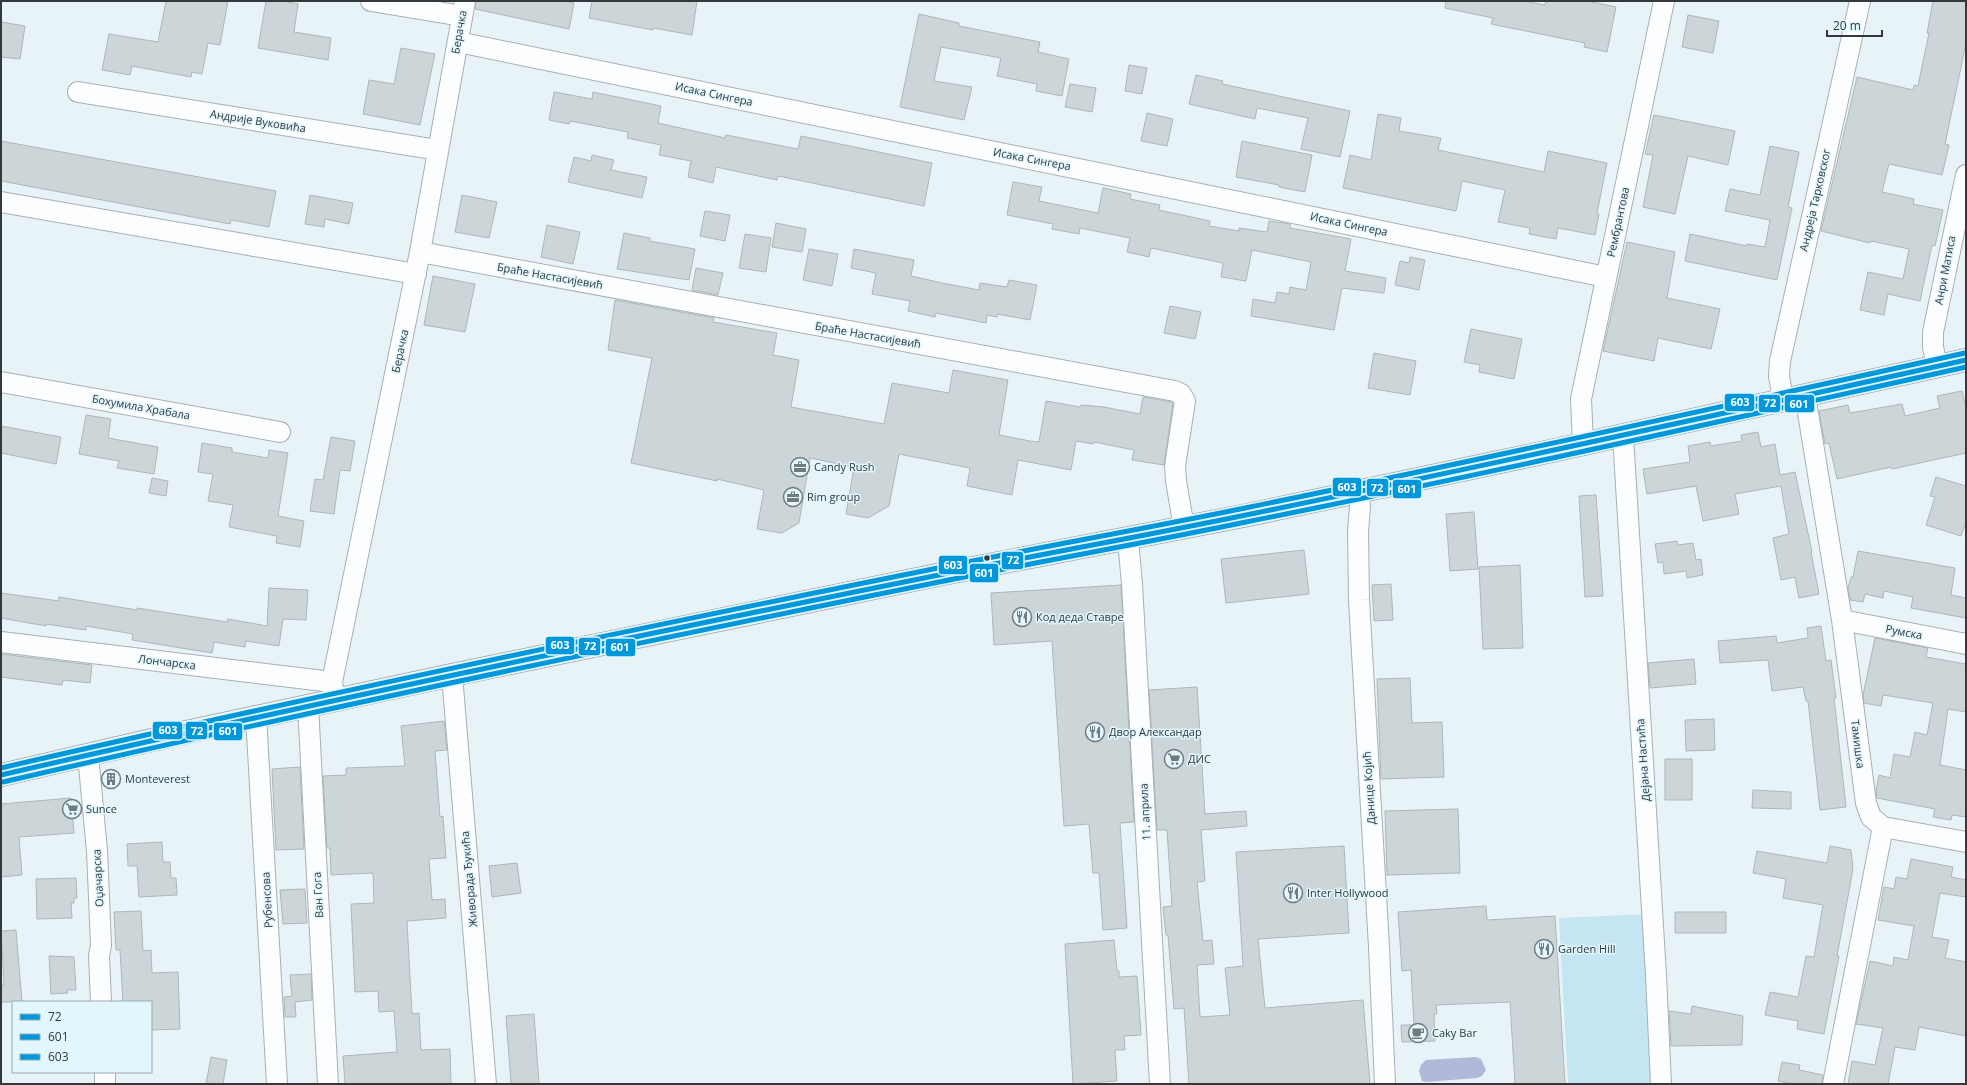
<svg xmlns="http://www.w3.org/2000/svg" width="1967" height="1085" font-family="'Open Sans',sans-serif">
  <rect width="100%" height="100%" fill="#e8f3f8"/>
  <path fill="#c5e5f3" d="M1647 914 1656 1084H1568L1559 918Z"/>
  <path fill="#b1b9d8" d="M1476 1057 1481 1059 1486 1070 1482 1076 1477 1078 1426 1082 1422 1081 1419 1071 1421 1065 1426 1060Z"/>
  <path fill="#ccd6d8" stroke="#aeb6b9" d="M166 1H228L220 45 208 43 202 74 192 72 191 77 132 66 130 75 102 70 109 34 158 42Z
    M266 1H283L298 4 294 32 331 38 328 60 258 48Z
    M476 1H564L574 3 569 29 475 9Z
    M592 1H697L692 35 653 28V30L589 18Z
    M1446 1H1524L1545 5 1546 1H1587L1616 7 1607 52 1584 47 1585 43 1491 24 1493 18 1445 8Z
    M1933 1H1966V43L1945 144 1949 145 1942 175 1889 164 1882 192 1914 199 1913 204 1943 210 1935 246 1932 245 1920 301 1888 294 1884 315 1860 310 1868 272 1903 279 1909 249 1871 241 1870 243 1821 231 1857 77 1913 90 1914 85 1918 86 1929 33H1927Z
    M919 14 959 23V26L1040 42 1038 52 1069 59 1062 96 1036 91 1037 84 997 76 1001 58 941 47 934 81 972 87 964 120 900 107Z
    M1688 15 1719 21 1713 53 1682 47Z
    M1 22 25 26 20 59 1 57Z
    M401 48 435 54 420 125 363 114 369 80 394 84Z
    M1129 65 1147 68 1142 94 1125 91Z
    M1196 75 1223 81 1222 84 1350 111 1340 157 1301 149 1308 118 1257 108 1255 119 1189 104Z
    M1070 84 1096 88 1092 112 1065 107Z
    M554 92 592 99 593 92 661 106 658 123 725 138 726 135 798 149 801 136 932 163 924 206 778 176 777 180 716 167 713 183 688 177 691 161 659 155 661 145 627 138 628 132 570 121 569 124 549 120Z
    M1147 113 1173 119 1167 146 1141 141Z
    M1378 114 1401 118 1399 131 1441 138 1438 150 1544 172 1548 151 1607 163 1597 213 1599 214 1595 235 1558 228 1556 239 1529 234 1530 228 1498 222 1505 190 1462 181 1456 211 1343 188 1350 155 1371 160Z
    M1654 115 1735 131 1728 165 1688 156 1675 214 1643 207 1653 155 1645 154Z
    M1 141 276 191 269 227 231 220 230 224 1 181Z
    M1242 141 1312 155 1305 192 1279 187V185L1236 177Z
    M1770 146 1799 152 1788 207 1792 208 1777 280 1685 261 1690 234 1747 246V244L1765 247 1770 220 1725 211 1730 189 1760 195Z
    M592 155 614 160 611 170 647 177 642 198 568 182 574 157 591 161Z
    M1013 182 1042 187 1039 201 1098 213 1103 188 1131 194 1130 199 1160 205 1159 210 1210 221 1209 226 1239 231V228L1267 232 1269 221 1290 224V228L1351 239 1345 271 1386 278 1384 293 1342 288 1334 330 1251 316 1253 299 1275 303 1277 292 1289 294 1290 287 1306 290 1311 262 1252 250 1246 281 1221 277 1223 263 1151 248 1149 257 1127 252 1130 238 1080 228 1079 234 1052 229 1053 224 1007 215Z
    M310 195 353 203 349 224 325 219 324 227 305 224Z
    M462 195 497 202 489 238 455 232Z
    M705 211 730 215 725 241 700 236Z
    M776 223 806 229 802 252 772 247Z
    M547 225 580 232 573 264 541 257Z
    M624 233 650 238V241L695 249 689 280 617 269Z
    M745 234 771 238 766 272 739 268Z
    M1627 242 1675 252 1667 298 1720 309 1711 349 1658 338 1654 361 1603 351Z
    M809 249 838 254 832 286 803 280Z
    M854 249 914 260 911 276 942 283 979 290 980 283 1007 287 1009 280 1037 285 1030 320 997 314V317L987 315 986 323 936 313 935 317 908 311 910 301 872 294 876 273 851 268Z
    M1410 257 1425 260 1419 290 1395 285 1400 261 1409 263Z
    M696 268 723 273 718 295 692 290Z
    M433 276 475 284 465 332 424 325Z
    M615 300 714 318 713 322 777 333 773 355 799 360 791 407 884 424 892 383 949 393 953 370 1008 380 999 435 1030 441 1039 442 1046 401 1080 407 1081 405 1104 407 1140 414 1143 397 1171 402 1173 403 1164 465 1132 460 1134 450 1094 442 1093 444 1076 441 1071 470 1018 460 1012 495 967 486 970 468 899 454 889 506 868 518 846 514 854 467 810 458 799 523 782 533 757 529 764 490 717 479V481L631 463 652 358 608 350Z
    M1170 306 1201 312 1195 339 1164 333Z
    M1471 329 1522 339 1514 379 1479 372 1480 365 1464 362Z
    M1374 353 1416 361 1410 395 1368 388Z
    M1962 391 1966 408V453L1892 469 1891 467 1837 479 1829 443 1825 444 1819 411 1848 405 1850 413 1902 404 1905 416 1940 408 1937 396Z
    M86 415 111 419 108 438 158 447 154 474 117 468 119 461 79 454Z
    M1 426 61 437 56 464 1 453Z
    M1758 432 1761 447 1775 444 1780 475 1795 472 1812 552H1811L1819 594 1799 598 1795 577 1781 580 1773 538 1789 534 1781 486 1735 494 1739 514 1703 521 1696 486 1647 494 1643 469 1690 462 1688 446 1710 442 1711 446 1742 441 1741 435Z
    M331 437 355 441 350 471 340 470 334 514 310 511 315 479 323 480Z
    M202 443 232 448V452L268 458 269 450 288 453 278 516 304 521 300 547 276 543 277 536 229 527 233 505 208 501 213 474 198 472Z
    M1936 477 1966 486V522L1961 536 1926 525 1935 497 1930 496Z
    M152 478 168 481 166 496 149 493Z
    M1596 495 1603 596 1585 597 1579 496Z
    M1474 512 1478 569 1450 571 1446 514Z
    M1677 541 1678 545 1693 543 1696 560 1701 559 1703 575 1687 578 1686 571 1664 574 1663 562 1658 563 1655 544Z
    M1304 550 1309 594 1226 603 1221 559Z
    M1858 551 1955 568 1951 595 1966 598V618L1911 608 1913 597 1884 591 1883 598 1865 594 1863 602 1850 600 1848 588 1851 577H1853Z
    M1520 565 1523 648 1483 649 1479 567Z
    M1391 584 1393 620 1374 621 1372 585Z
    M1121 585 1134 822 1120 823 1127 928 1103 930 1099 873H1093L1089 824 1064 826 1052 641 994 645 991 593Z
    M269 588 308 590 306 620 283 619 279 646 246 641 245 647 214 642 212 653 132 640 133 634 86 626V630L46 624V626L1 618V593L59 601V597L137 610V608L227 622 228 619 267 626Z
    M1821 626 1826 661 1831 660 1836 698 1834 697 1846 807 1820 810 1808 701H1806L1803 687 1772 691 1768 660 1720 663 1718 641 1776 636 1777 643 1808 638 1807 628Z
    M1875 638 1928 648 1926 657 1966 664V712L1948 709 1940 765 1966 770V817L1952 815 1951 820 1933 817 1935 809 1877 798 1876 790 1879 775 1890 778 1894 754 1910 757 1915 732 1927 735 1933 703 1883 695 1881 706 1864 703 1863 695Z
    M1 654 92 665 90 683 63 680 62 685 1 677Z
    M1694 659 1696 684 1650 688 1648 663Z
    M1410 678 1412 723 1442 722 1444 777 1381 779 1377 679Z
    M1197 687 1205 814 1246 811 1247 826 1201 830 1205 881 1197 882 1203 941 1212 940 1214 964 1197 965 1200 1017 1230 1015 1225 968 1243 966 1236 852 1344 846 1349 933 1258 939 1265 1008 1363 1000 1370 1084H1189L1184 1008 1174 1009 1168 935H1166L1163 907 1172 906 1167 830H1157L1149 690Z
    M1714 719 1715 750 1686 751 1685 720Z
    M444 721 447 750 435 751 440 817 443 816 446 858 429 859 432 900 445 899 446 918 407 921 412 1014 419 1013 421 1050 450 1049 451 1084H345L343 1056 397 1052 394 1011 379 1012 378 991 355 992 351 904 374 903 373 873 331 875 330 848H327L323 776 346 775V768L405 766 401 726Z
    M1665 759H1692V800H1665Z
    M300 767 304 849 276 850 272 769Z
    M1753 790 1791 792V809L1752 808Z
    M71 798 74 833 19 837 22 875 1 877V804Z
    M1458 809 1460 873 1387 875 1385 811Z
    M162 842 163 862H170L171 878H176L177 895 139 897 137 866H128L127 844Z
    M1830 846 1851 850 1853 869 1837 956H1839L1824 1034 1797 1029 1798 1021 1765 1015 1770 992 1798 997 1806 956 1814 957 1823 905 1783 898 1786 879 1753 873 1757 851 1827 863Z
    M1911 859 1953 867 1951 877 1966 880V897L1940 893 1932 937 1949 940 1945 958 1966 962V1036L1919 1027 1915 1050 1895 1047 1888 1084H1848L1852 1061 1875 1065 1883 1028 1856 1024 1870 961 1893 966 1894 957 1908 960 1914 926 1878 920 1884 887 1894 889 1896 877 1907 879Z
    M517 863 521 893 492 897 489 866Z
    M76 878 77 898H74V903H71L72 918 37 919 36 879Z
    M305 889 307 923 283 924 280 890Z
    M1486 906 1487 920 1555 916 1565 1084H1515L1510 1002 1436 1005 1437 1014H1434L1435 1041 1402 1042 1401 1025H1414L1411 970 1402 971 1398 912Z
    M141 911 143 951 151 950 152 973 178 972 180 1029 151 1030V1002H123L120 950H116L114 912Z
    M1675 912H1726V933H1675Z
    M16 930 22 1002H1V985H4L1 931Z
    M1114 940 1117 971H1119V977L1137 976 1141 1035 1124 1036 1125 1050H1115L1117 1081 1073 1084 1065 944Z
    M49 956 74 957 76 990H67L68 993 51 994Z
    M311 974 312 1000 295 1002 296 1017H285L284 997 292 996 290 975Z
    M1692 1006 1743 1016 1742 1045 1671 1046 1669 1011 1691 1014Z
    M534 1014 539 1084H511L506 1016Z
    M211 1057 227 1060 223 1084H206Z
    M1782 1062 1800 1065 1799 1070 1823 1075 1822 1084H1795L1778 1081Z"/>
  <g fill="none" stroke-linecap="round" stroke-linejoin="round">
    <g stroke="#a8b0b4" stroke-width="22">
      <path id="minor" d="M371 1 462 16
        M458 42 1606 277
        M78 92 438 150
        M1 202 416 274
        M420 252 1175 391 1181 394 1185 401 1175 466 1176 481 1184 528
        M1937 366 1933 347V332L1966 175
        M1 382 280 432
        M1805 395 1842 620 1866 803 1871 817 1883 827 1833 1084
        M1783 400 1779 376 1780 361 1860 1
        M1623 436 1656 975 1661 1084
        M1583 445 1581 399 1664 1
        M1359 491 1360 506 1358 532 1359 600 1379 947 1385 1084
        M1128 540 1132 584 1160 1084
        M1842 620 1966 644
        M1 642 332 682
        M452 675 486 1084
        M335 700 332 682 420 252 465 1
        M308 705 328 1084
        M256 716 277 1084
        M88 755 97 851 101 945 99 956 101 1002
        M1883 827 1966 842
        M105 1072V1084"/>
    </g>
    <g stroke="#a8b0b4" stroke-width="24">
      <path id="secondary" d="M1 775 182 733 452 675 942 574 1243 516 1542 453 1966 360"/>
    </g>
    <use href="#minor" stroke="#fcfdfe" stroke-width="20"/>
    <use href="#secondary" stroke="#fcfdfe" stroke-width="22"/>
    <g stroke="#e2f6fe" stroke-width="8">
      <path id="bus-1" d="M1 775C312 703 625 638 939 575 1041 554 1144 536 1246 515 1486 466 1726 413 1966 360"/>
    </g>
    <g stroke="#e2f6fe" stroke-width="8">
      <path id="bus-2" d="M3 782C314 710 626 645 939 582 1042 561 1144 543 1246 522 1487 474 1726 420 1966 367"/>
    </g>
    <g stroke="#e2f6fe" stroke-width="8">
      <path id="bus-3" d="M1 768C312 696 625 631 938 568 1040 547 1143 529 1245 508 1485 459 1725 406 1965 353"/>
    </g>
    <use href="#bus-1" stroke="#0098da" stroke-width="5"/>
    <use href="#bus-2" stroke="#0098da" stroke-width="5"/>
    <use href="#bus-3" stroke="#0098da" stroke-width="5"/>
  </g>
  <defs>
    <g id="office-ring" transform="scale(1)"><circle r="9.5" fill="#e2f6fe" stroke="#717a7e" stroke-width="1.5"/><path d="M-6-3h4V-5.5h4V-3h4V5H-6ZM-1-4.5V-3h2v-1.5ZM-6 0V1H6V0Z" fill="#717a7e"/></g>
    <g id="restaurant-ring" transform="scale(1)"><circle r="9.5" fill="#e2f6fe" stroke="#717a7e" stroke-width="1.5"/><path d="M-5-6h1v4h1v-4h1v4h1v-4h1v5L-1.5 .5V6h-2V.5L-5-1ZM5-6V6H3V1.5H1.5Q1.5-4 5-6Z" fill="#717a7e"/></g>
    <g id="supermarket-ring" transform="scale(1)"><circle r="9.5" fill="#e2f6fe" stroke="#717a7e" stroke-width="1.5"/><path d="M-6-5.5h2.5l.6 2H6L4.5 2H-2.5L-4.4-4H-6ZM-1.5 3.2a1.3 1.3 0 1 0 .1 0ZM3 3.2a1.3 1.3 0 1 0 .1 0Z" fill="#717a7e"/></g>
    <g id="building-ring" transform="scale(1)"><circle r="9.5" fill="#e2f6fe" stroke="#717a7e" stroke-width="1.5"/><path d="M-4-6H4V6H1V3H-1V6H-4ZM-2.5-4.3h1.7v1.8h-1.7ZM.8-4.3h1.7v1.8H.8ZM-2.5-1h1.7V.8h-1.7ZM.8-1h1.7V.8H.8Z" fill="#717a7e"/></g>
    <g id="cafe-ring" transform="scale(1)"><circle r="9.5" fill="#e2f6fe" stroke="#717a7e" stroke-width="1.5"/><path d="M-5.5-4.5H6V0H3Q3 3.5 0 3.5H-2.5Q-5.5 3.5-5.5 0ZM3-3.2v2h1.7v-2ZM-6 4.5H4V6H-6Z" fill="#717a7e"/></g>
  </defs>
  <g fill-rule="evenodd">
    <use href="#office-ring" x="800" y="467"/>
    <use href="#office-ring" x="793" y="497"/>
    <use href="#restaurant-ring" x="1022" y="617"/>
    <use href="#restaurant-ring" x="1095" y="732"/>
    <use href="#supermarket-ring" x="1174" y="759"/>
    <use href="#building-ring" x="111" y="779"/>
    <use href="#supermarket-ring" x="72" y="809"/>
    <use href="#restaurant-ring" x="1293" y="893"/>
    <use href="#restaurant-ring" x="1544" y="949"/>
    <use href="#cafe-ring" x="1418" y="1033"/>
  </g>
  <circle fill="#31393c" stroke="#e2f6fe" stroke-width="1.5" cx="987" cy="558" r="3.5"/>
  <g text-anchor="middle" stroke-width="3" stroke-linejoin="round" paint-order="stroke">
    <g font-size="11" fill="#31393c" stroke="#e2f6fe">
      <text transform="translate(459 32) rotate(-80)" y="4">Берачка</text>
      <text transform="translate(714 94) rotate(12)" y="4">Исака Сингера</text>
      <text transform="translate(258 121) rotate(9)" y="4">Андрије Вуковића</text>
      <text transform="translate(1032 159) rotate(11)" y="4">Исака Сингера</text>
      <text transform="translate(1815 200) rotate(-77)" y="4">Андреја Тарковског</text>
      <text transform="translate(1618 222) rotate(-78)" y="4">Рембрантова</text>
      <text transform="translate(1349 224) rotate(12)" y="4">Исака Сингера</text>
      <text transform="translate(1945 270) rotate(-79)" y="4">Анри Матиса</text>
      <text transform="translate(550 276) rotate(10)" y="4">Браће Настасијевић</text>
      <text transform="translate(868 335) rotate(10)" y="4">Браће Настасијевић</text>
      <text transform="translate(400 351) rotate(-78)" y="4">Берачка</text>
      <text transform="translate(141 407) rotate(10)" y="4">Бохумила Храбала</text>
      <text transform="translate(1904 632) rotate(11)" y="4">Румска</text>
      <text transform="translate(167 662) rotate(7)" y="4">Лончарска</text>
      <text transform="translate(1858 744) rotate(83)" y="4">Тамишка</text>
      <text transform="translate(1643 760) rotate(-94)" y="4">Дејана Настића</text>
      <text transform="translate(1369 788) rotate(-94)" y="4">Данице Којић</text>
      <text transform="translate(1145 812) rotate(-93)" y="4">11. априла</text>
      <text transform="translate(98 878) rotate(-93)" y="4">Оџачарска</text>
      <text transform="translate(469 879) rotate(-95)" y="4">Живорада Ђукића</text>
      <text transform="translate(318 895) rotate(-93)" y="4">Ван Гога</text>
      <text transform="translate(267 900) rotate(-93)" y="4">Рубенсова</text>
    </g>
    <g font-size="11" fill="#31393c" stroke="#e2f6fe" text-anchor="start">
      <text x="814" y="471">Candy Rush</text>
      <text x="807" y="501">Rim group</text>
      <text x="1036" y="621">Код деда Ставре</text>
      <text x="1109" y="736">Двор Александар</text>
      <text x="1188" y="763">ДИС</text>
      <text x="125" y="783">Monteverest</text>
      <text x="86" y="813">Sunce</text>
      <text x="1307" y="897">Inter Hollywood</text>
      <text x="1558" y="953">Garden Hill</text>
      <text x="1432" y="1037">Caky Bar</text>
    </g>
  </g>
  <g stroke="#e2f6fe" stroke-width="1.5">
    <rect x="1724" y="393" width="31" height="19" rx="4" fill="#0098da"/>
    <rect x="1758" y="394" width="23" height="19" rx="4" fill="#0098da"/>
    <rect x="1784" y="394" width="31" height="19" rx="4" fill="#0098da"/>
    <rect x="1332" y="477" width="30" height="20" rx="4" fill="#0098da"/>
    <rect x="1366" y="478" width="23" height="19" rx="4" fill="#0098da"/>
    <rect x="1392" y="479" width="30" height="20" rx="4" fill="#0098da"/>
    <rect x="1001" y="551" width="23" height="19" rx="4" fill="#0098da"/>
    <rect x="938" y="555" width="30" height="20" rx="4" fill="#0098da"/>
    <rect x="969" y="563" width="30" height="20" rx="4" fill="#0098da"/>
    <rect x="545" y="636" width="30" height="19" rx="4" fill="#0098da"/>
    <rect x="578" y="637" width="23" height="19" rx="4" fill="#0098da"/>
    <rect x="605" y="638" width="31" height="19" rx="4" fill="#0098da"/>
    <rect x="152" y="721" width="31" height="19" rx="4" fill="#0098da"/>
    <rect x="185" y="721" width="23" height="19" rx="4" fill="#0098da"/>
    <rect x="213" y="722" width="30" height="19" rx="4" fill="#0098da"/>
  </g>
  <g font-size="11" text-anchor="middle" font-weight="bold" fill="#fff">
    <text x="1740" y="406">603</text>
    <text x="1770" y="407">72</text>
    <text x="1799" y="408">601</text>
    <text x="1347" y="491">603</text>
    <text x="1377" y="492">72</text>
    <text x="1407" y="493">601</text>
    <text x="1013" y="564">72</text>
    <text x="953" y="569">603</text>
    <text x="984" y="577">601</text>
    <text x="560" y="649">603</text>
    <text x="590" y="650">72</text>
    <text x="620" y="651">601</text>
    <text x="168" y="734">603</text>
    <text x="197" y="735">72</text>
    <text x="228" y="735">601</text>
  </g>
  <rect width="1967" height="1085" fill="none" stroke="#31393c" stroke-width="4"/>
  <rect x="12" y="1001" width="140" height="72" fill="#e2f6fe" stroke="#9baab0"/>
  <rect x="20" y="1014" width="20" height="6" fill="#0098da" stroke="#9baab0"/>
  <text x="48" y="1021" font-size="12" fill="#31393c">72</text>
  <rect x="20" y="1034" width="20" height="6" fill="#0098da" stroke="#9baab0"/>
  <text x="48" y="1041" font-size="12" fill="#31393c">601</text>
  <rect x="20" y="1054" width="20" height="6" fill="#0098da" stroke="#9baab0"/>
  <text x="48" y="1061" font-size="12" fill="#31393c">603</text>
  <path d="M1827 30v6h55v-6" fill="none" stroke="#31393c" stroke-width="2"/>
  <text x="1833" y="30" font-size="12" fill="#31393c" stroke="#e2f6fe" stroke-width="3" paint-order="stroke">20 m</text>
</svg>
